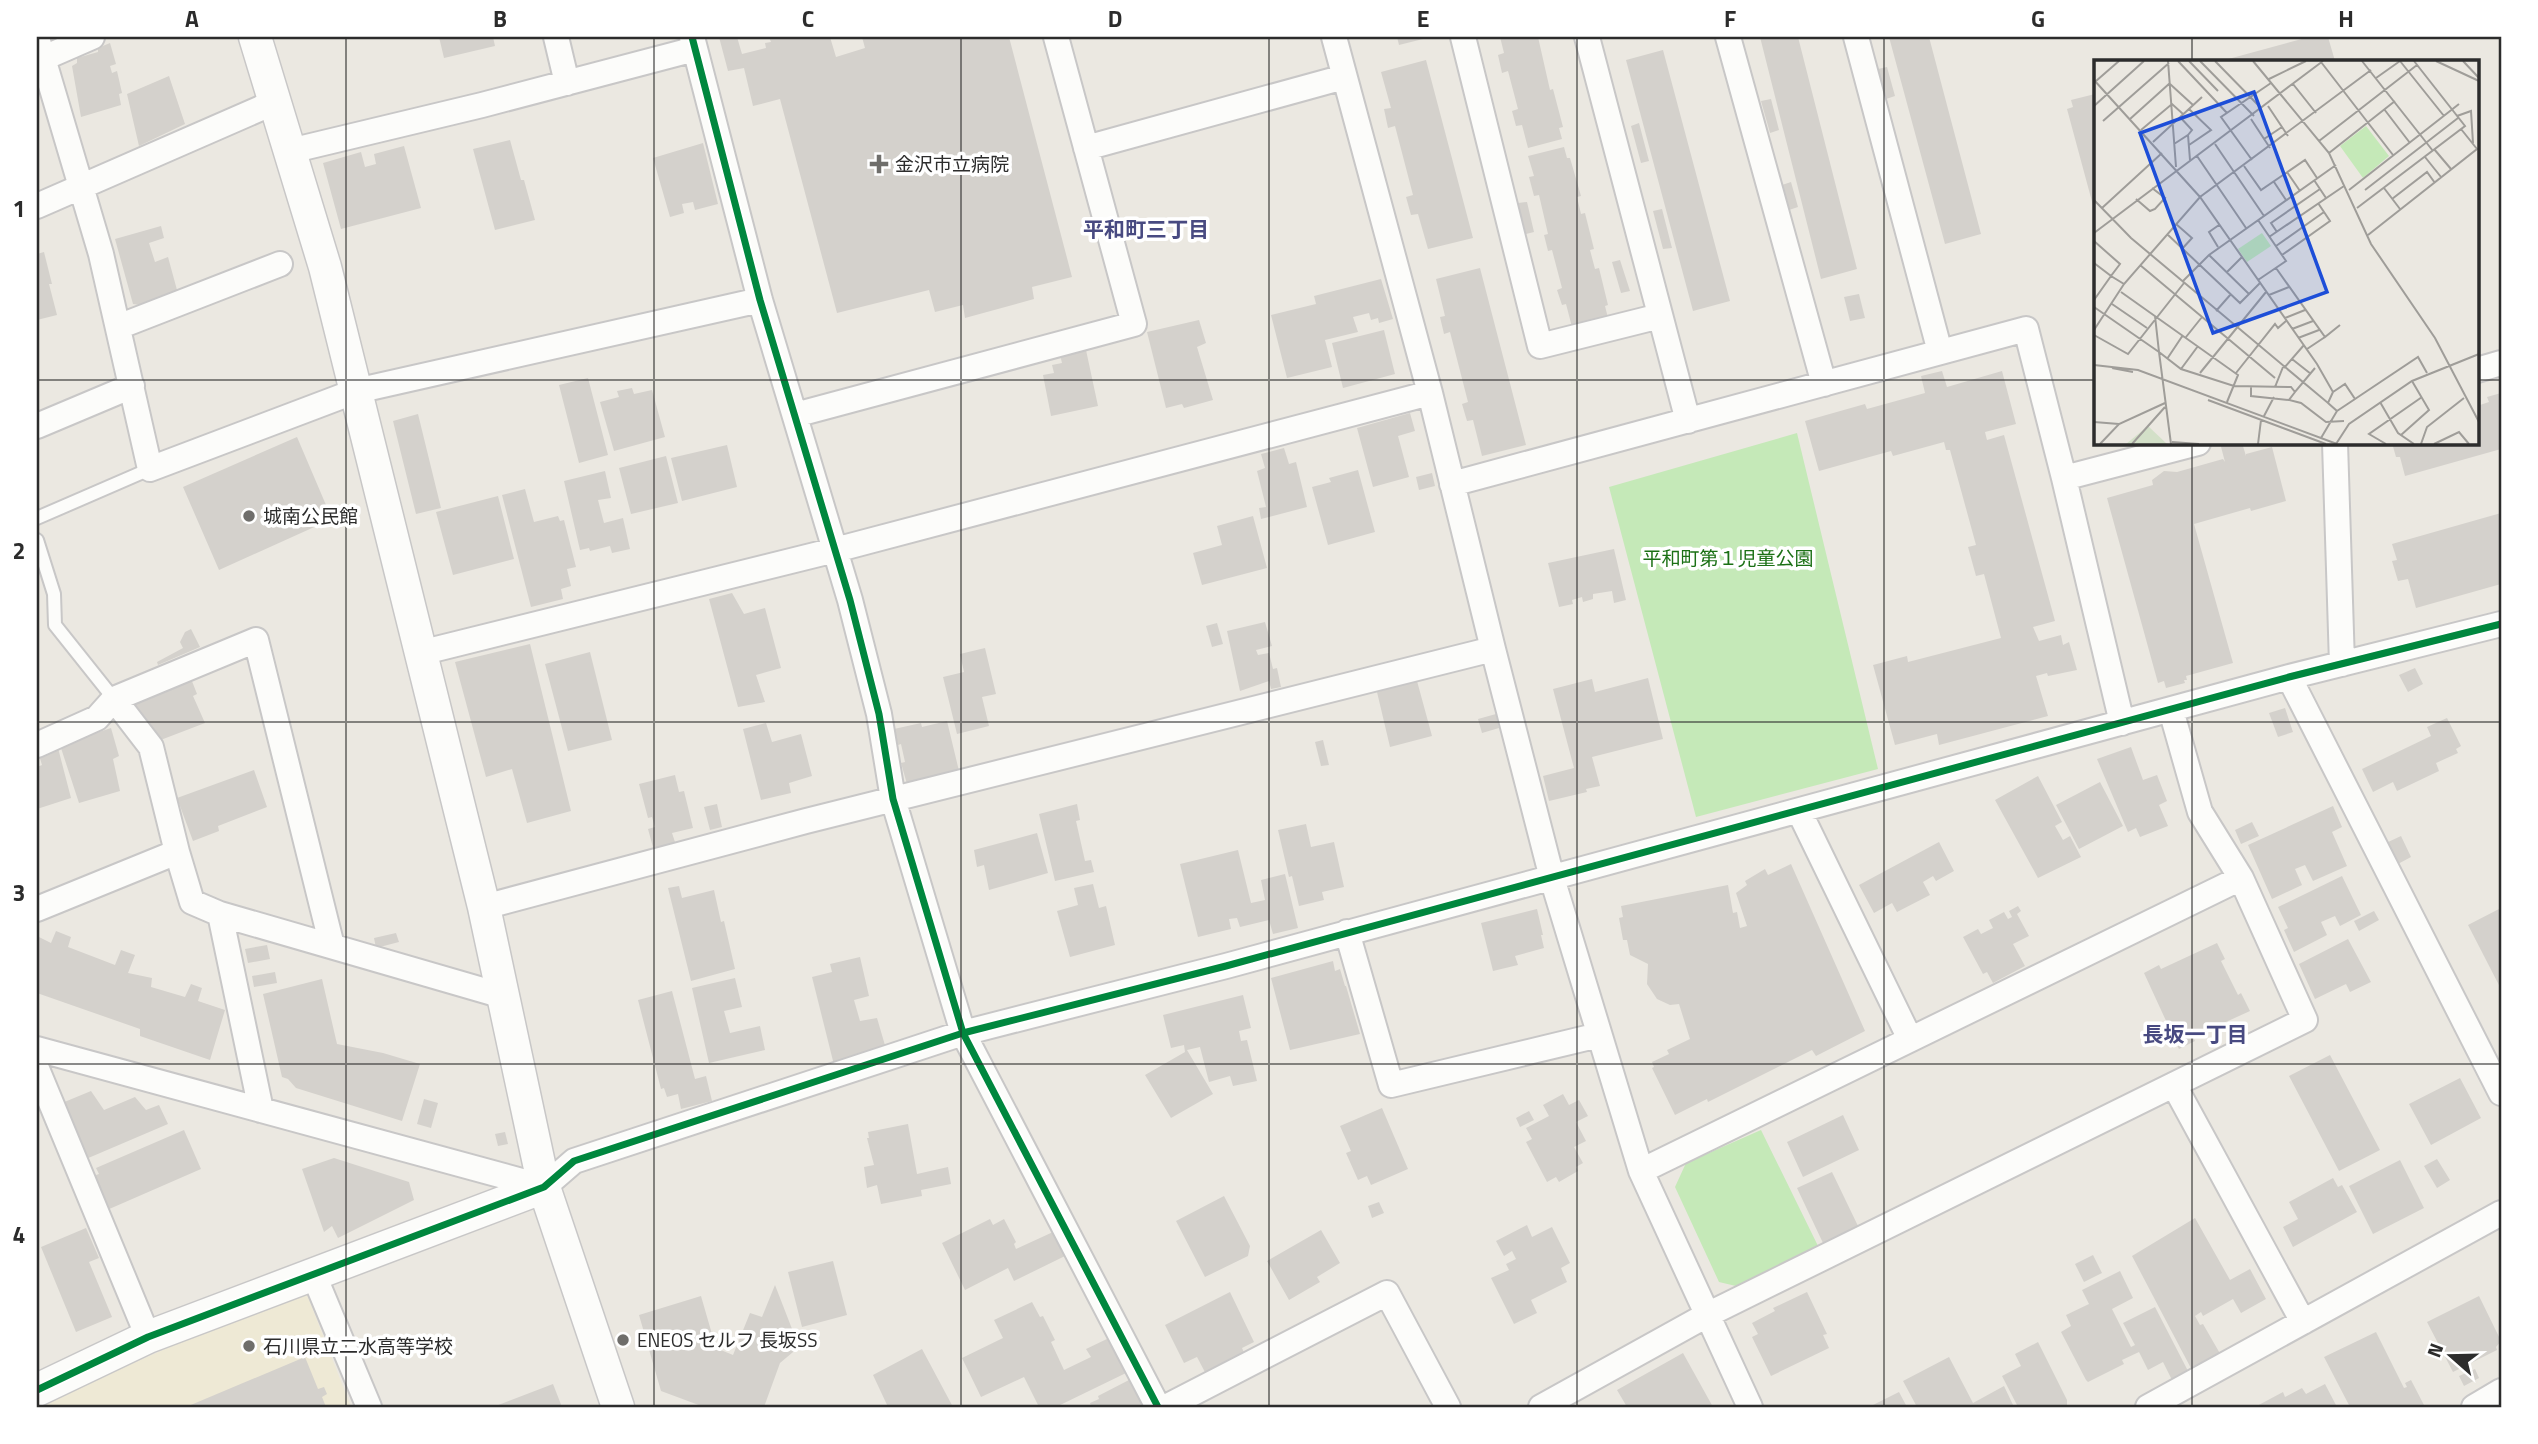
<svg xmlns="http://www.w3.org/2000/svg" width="2538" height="1444" font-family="'Titillium Web','Noto Sans JP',sans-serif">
  <rect width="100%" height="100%" fill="#ebe8e1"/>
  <path fill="#eee9d5" d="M304 1287 351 1407H37V1406Z"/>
  <path fill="#c5e9b8" d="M1797 433 1878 769 1696 817 1609 487Z
    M1761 1130 1819 1248 1740 1287 1719 1282 1675 1187 1686 1163Z"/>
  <path fill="#d4d1cc" d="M439 37H493L495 46 444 58Z
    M719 37H737L742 54 766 48 765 43 771 42 769 37H830L836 57 865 48 862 37H1009L1072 277 1032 287 1034 299 965 318 963 305 935 312 929 290 837 313 780 99 753 106 744 68 728 71Z
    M1397 37H1427V38L1399 45Z
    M1500 37H1538L1550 90 1553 89 1563 127 1559 128 1562 139 1528 148 1522 125 1516 126 1512 111 1518 109 1508 71 1502 73 1498 55 1504 53Z
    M1760 37H1798L1857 269 1821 279Z
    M1889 37H1929L1981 234 1945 244Z
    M2309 37H2328L2335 61H2221Z
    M110 43 116 64 110 66 112 73 117 71 122 93 119 94 121 105 81 117 72 66 77 63V58L98 52V48Z
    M1663 50 1730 301 1693 311 1626 60Z
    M1426 60 1473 238 1428 249 1418 214 1411 215 1406 197 1413 195 1395 126 1388 128 1384 109 1391 108 1381 72Z
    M1887 67 1895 96 1886 99 1878 69Z
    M169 76 185 124 139 146 127 94Z
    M2095 94V209H2094L2067 109 2073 107 2071 100Z
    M1771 99 1779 130 1770 133 1761 101Z
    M1639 123 1649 161 1641 163 1631 126Z
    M510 140 521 180H524L535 220 495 230 473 149Z
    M703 143 718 204 695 210 693 202 682 204 684 213 670 217 653 158Z
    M404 146 421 208 341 229 323 163 361 152 365 167 376 164 374 154Z
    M1564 147 1567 158H1570L1581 196 1577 197 1581 214 1585 213 1594 249 1590 250 1595 269 1599 268 1608 305 1605 306 1608 318 1572 327 1566 304 1562 305 1557 290 1562 288 1552 250 1548 251 1544 235 1548 234 1539 195 1534 196 1529 177 1534 176 1528 156Z
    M1791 182 1798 207 1789 210 1782 185Z
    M1527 202 1534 232 1526 234 1518 203Z
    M1662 209 1672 248 1663 249 1653 211Z
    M161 226 164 238 149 243 155 262 168 257 177 290 140 305 133 304 115 239Z
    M44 252 52 284H49L57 315 37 320V254Z
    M1620 260 1630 291 1621 293 1612 262Z
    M1480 268 1526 445 1482 456 1473 420 1467 421 1462 404 1468 402 1450 332 1444 334 1440 317 1445 316 1436 279Z
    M1381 279 1393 319 1379 323 1378 318 1371 320 1369 313 1353 317 1358 332 1325 340 1332 367 1287 378 1271 315 1316 304 1314 296Z
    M1859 294 1865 318 1850 321 1844 297Z
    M1199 320 1206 343 1197 347 1213 400 1184 408 1182 404 1166 408 1147 332Z
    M1384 330 1395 374 1343 388 1332 343Z
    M1086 350 1098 406 1051 416 1043 375 1054 373 1052 365 1062 363 1060 355Z
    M1942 371 1947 387 2002 371 2016 424 1985 432 1987 440 2004 435 2055 621 2033 627 2039 641 2061 635 2063 645 2069 642 2077 670 2048 676 2047 673 2036 676 2048 716 1939 745 1937 734 1895 745 1873 665 1907 656 1908 662 2001 638 1984 574 1976 576 1968 547 1976 545 1950 450H1946L1944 442 1893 456 1891 451 1819 471 1805 421 1865 404 1867 409 1925 393 1921 376Z
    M588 378 608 455 579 463 559 385Z
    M632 388 634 394 652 390 665 437 614 451 600 402 619 397 617 391Z
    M2501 393V449L2405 476 2400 457H2396L2392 443H2477V406L2489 402 2487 397Z
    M1410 413 1415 431 1398 436 1409 477 1373 487 1357 428Z
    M418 414 441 508 416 514 393 421Z
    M297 437 332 519 219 570 183 487Z
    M2220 443H2242L2246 456V454L2272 447 2286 501 2251 511 2250 508 2194 524 2233 663 2186 676 2187 680H2184L2185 683 2166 688 2164 681 2158 683 2107 498 2153 485 2152 480 2164 471 2177 472 2223 459 2225 462Z
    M727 445 737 487 682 501 671 458Z
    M1284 448 1289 464 1296 462 1307 507 1261 519 1259 508 1266 507 1257 471 1265 468 1261 454Z
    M666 456 678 503 631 514 619 468Z
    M1358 470 1375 532 1328 545 1312 487 1331 482 1329 478Z
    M605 471 611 498 598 500 604 523 623 518 630 549 612 553 610 546 590 551 589 548 580 550 564 481Z
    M1432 473 1435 486 1419 490 1416 477Z
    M525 489 534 522 558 516 560 521 564 520 576 567 567 569 571 586 561 589 563 599 531 607 502 495Z
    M498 496 514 559 453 575 436 512Z
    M2501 513V584L2416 608 2408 579 2398 581 2392 561 2397 560 2392 544Z
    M1253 516 1267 568 1202 585 1193 553 1222 545 1217 526Z
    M1614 549 1626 600 1614 603 1612 591 1593 594V599L1583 602 1582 597 1572 600 1573 604 1559 607 1548 563Z
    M732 593 744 614 765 608 781 668 756 675 765 702 738 707 709 599Z
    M1265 622 1272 646 1256 650 1258 655 1269 653 1273 669 1277 668 1281 687 1271 689 1269 681 1240 691 1227 631Z
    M1217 623 1223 644 1212 647 1206 626Z
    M191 629 200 647 158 665 157 662 183 648 180 642 185 632Z
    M530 644 571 811 527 823 512 769 486 777 455 662Z
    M985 648 996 694 982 697 989 726 957 734 943 677 964 672 960 654Z
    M590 652 612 740 568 751 545 664Z
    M2415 668 2423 684 2408 692 2399 675Z
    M190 676 197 694 193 696 205 723 158 741 149 722 145 725 131 700Z
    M1648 678 1663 739 1592 757 1600 786 1586 789 1587 792 1549 801 1543 776 1574 768 1553 689 1592 679 1595 692Z
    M1417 681 1432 736 1390 747 1377 692Z
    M2285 708 2293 732 2278 737 2269 713Z
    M1496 714 1499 728 1482 733 1478 719Z
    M2447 718 2461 746 2456 749 2458 753 2436 763 2439 771 2397 791 2393 782 2373 792 2362 769 2431 736 2427 727Z
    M947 721 959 771 907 784 901 763 905 762 901 744 898 745 894 729 921 723 922 727Z
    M766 723 772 742 801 734 812 776 789 783 791 793 761 800 743 729Z
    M111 728 119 756 113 759 120 791 79 803 60 745Z
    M1323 740 1329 765 1321 766 1315 742Z
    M2131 747 2143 780 2157 775 2167 801 2159 805 2168 826 2140 837 2136 828 2128 832 2097 759Z
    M58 748 71 798 37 809V767L42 765 39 755Z
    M254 770 267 807 218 826 219 831 193 841 177 798Z
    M675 775 679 792 684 791 693 828 672 833 676 845 654 851 648 829 655 827 652 817 648 818 639 784Z
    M2038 776 2062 822 2055 826 2063 840 2070 836 2081 857 2038 878 1995 800Z
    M2100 782 2123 826 2079 849 2056 805Z
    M717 804 722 827 710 830 704 807Z
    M1077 804 1080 820 1076 821 1085 861 1091 860 1094 872 1055 881 1039 814Z
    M2333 806 2342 827 2332 832 2347 866 2313 881 2305 865 2295 869 2302 885 2272 899 2248 845Z
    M2252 822 2259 836 2241 844 2235 830Z
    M1306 824 1311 847 1334 842 1344 887 1322 892 1324 900 1299 906 1292 876 1289 877 1278 830Z
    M1037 833 1048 873 989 890 984 865 977 867 974 850Z
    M2401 836 2411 857 2396 865 2386 843Z
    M1939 842 1954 871 1936 881 1933 876 1923 882 1930 895 1897 912 1892 903 1874 913 1859 885Z
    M1238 850 1251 903 1265 900 1261 880 1285 874 1298 928 1273 934 1269 920 1240 927 1237 918 1229 919 1231 929 1198 937 1180 864Z
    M1791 864 1865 1031 1816 1056 1812 1050 1708 1102 1707 1099 1675 1115 1652 1068 1654 1067 1652 1062 1669 1054 1667 1050 1690 1039 1679 1004 1670 1005 1657 999 1647 984 1648 964 1630 955 1627 940H1623L1619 918 1623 917 1621 906 1728 885 1733 913 1737 912 1740 928 1747 926 1736 893 1747 885 1745 881 1765 869 1768 875Z
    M2342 876 2361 915 2340 926 2335 916 2321 922 2327 935 2294 952 2284 930 2288 928 2278 907Z
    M1093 884 1099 908 1106 906 1115 945 1070 957 1057 911 1078 905 1074 888Z
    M679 886 682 898 714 890 721 922 724 921 735 969 691 981 668 888Z
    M2018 906 2021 911 2017 914 2029 936 2013 944 2025 966 1993 983 1987 972 1983 974 1963 937 1978 929 1981 934 1993 928 1989 920 2004 912 2008 919 2012 917 2009 911Z
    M1537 909 1543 935H1541L1544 948 1515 956 1518 965 1493 971 1481 923Z
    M2499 909 2501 914V989L2468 925Z
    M2374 911 2379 920 2359 931 2354 921Z
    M56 931 71 937 68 947 115 965 121 950 135 955 128 973 152 978 151 987 185 997 191 984 202 988 198 1001 225 1010 210 1060 140 1036V1029L37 993V936L51 943Z
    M396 933 399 942 376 948 374 938Z
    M2348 939 2371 982 2350 992 2346 984 2315 999 2299 964Z
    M2217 943 2225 959 2221 961 2238 995 2241 993 2250 1011 2193 1037 2195 1041 2179 1049 2144 973 2159 965 2161 969Z
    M267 945 270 959 248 963 245 949Z
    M860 957 869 996 854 1000 860 1021 877 1018 889 1059 834 1065 812 977 832 972 830 964Z
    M1333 961 1335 971 1340 969 1345 986H1346L1360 1034 1290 1050 1271 978Z
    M275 972 277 983 254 987 252 976Z
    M735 978 742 1007 724 1011 730 1033 760 1026 765 1050 709 1063 692 988Z
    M322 979 337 1044 383 1053 420 1064 402 1121 296 1088 288 1079 282 1077 263 994Z
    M672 991 695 1079 706 1076 712 1101 681 1109 678 1094 667 1097 664 1088 661 1089 638 1000Z
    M1243 995 1251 1028 1239 1031 1241 1041 1247 1040 1257 1081 1233 1086 1230 1076 1209 1082 1200 1047 1187 1050 1213 1094 1171 1118 1145 1075 1185 1052 1184 1045 1171 1048 1163 1015Z
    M2330 1055 2380 1150 2339 1171 2289 1076Z
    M2460 1078 2481 1118 2431 1145 2409 1104Z
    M91 1091 104 1110 135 1097 146 1110 159 1105 168 1124 86 1159 62 1103Z
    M1563 1094 1569 1105 1579 1100 1588 1116 1576 1122 1586 1141 1574 1147 1583 1163 1576 1167 1578 1171 1559 1182 1556 1177 1547 1182 1526 1142 1532 1139 1526 1128 1549 1116 1543 1105Z
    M424 1099 438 1103 431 1128 417 1124Z
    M1382 1108 1408 1169 1371 1185 1367 1176 1358 1180 1346 1153 1351 1151 1340 1126Z
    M1529 1111 1534 1120 1520 1127 1516 1118Z
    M1843 1115 1859 1150 1803 1177 1787 1142Z
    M908 1124 917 1174 948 1167 951 1184 921 1190 922 1196 881 1204 877 1185 867 1188 864 1167 874 1165 867 1138H869L868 1132Z
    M184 1130 201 1169 107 1210 93 1176 99 1174 96 1168Z
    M505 1132 508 1144 498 1146 495 1134Z
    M334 1158 409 1182 414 1200 338 1238 332 1226 324 1232 302 1169Z
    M2437 1159 2450 1180 2437 1188 2424 1166Z
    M2400 1160 2424 1208 2373 1234 2349 1186Z
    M1832 1172 1858 1226 1823 1243 1797 1188Z
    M2333 1178 2338 1187 2342 1185 2357 1212 2293 1247 2283 1227 2298 1219 2289 1202Z
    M1224 1196 1250 1246 1248 1256 1205 1277 1176 1221Z
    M1379 1202 1384 1213 1372 1218 1368 1206Z
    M2195 1218 2230 1280 2250 1269 2266 1299 2241 1313 2233 1299 2203 1316 2201 1312 2195 1316 2200 1325 2203 1324 2222 1357 2194 1374 2132 1256Z
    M990 1219 993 1225 1004 1219 1016 1242 1014 1244 1016 1249 1053 1232 1065 1256 1014 1281 1008 1268 965 1290 942 1243Z
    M1527 1225 1532 1237 1552 1227 1570 1263 1561 1268 1567 1282 1531 1300 1537 1313 1514 1324 1491 1278 1509 1270 1506 1264 1516 1259 1512 1251 1504 1256 1496 1241Z
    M86 1228 99 1258 89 1262 112 1317 76 1332 41 1247Z
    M1321 1230 1340 1263 1317 1277 1320 1282 1289 1300 1267 1261Z
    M2093 1255 2102 1273 2084 1282 2075 1264Z
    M833 1261 847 1315 802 1327 788 1272Z
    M2120 1271 2133 1298 2112 1309 2131 1347 2135 1345 2123 1323 2155 1307 2188 1371 2172 1380 2163 1362 2148 1370 2139 1352 2122 1360 2124 1364 2088 1382 2086 1380 2061 1332 2071 1326 2066 1315 2089 1304 2082 1290Z
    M775 1285 799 1347 780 1363 764 1407H704L661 1391 639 1315 701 1296 716 1348 733 1355 750 1313 762 1317Z
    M1230 1292 1254 1342 1242 1348 1246 1357 1207 1376 1197 1357 1184 1363 1165 1325Z
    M1807 1292 1827 1334 1823 1335 1829 1348 1771 1376 1752 1337 1758 1334 1752 1323 1775 1311 1773 1308Z
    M2479 1296 2501 1341 2496 1347 2497 1350 2453 1372 2427 1322Z
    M1032 1302 1040 1317 1043 1316 1055 1340 1051 1342 1064 1370 1091 1357 1086 1349 1109 1338 1126 1373 1056 1407H1039L1024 1377 981 1397 962 1358 1003 1338 994 1320Z
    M2376 1332 2404 1388 2407 1387 2405 1383 2411 1380 2425 1407H2350L2324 1357Z
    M2038 1342 2067 1400V1406L2064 1407H2018L2002 1376 2021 1366 2015 1354Z
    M922 1349 953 1407H888L873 1375Z
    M1683 1353 1713 1407H1643L1642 1405 1627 1407 1617 1390Z
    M305 1357 318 1389 324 1387 327 1394 322 1397 326 1407H186Z
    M1949 1357 1973 1403 2004 1386 2014 1407H1917L1903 1381Z
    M2475 1369 2479 1378 2464 1386 2459 1376Z
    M1129 1380 1143 1406 1091 1407 1090 1403 1099 1399 1098 1396Z
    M553 1384 562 1407H493Z
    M2325 1384 2337 1407H2255L2283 1392 2285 1397 2302 1388 2306 1394Z
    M1899 1392 1907 1407H1869Z"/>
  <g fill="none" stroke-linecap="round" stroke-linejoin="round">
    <g stroke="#c8c7c7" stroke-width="16">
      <path id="service" d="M37 518 150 469
        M37 540 54 594 55 625 114 699"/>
    </g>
    <g stroke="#c8c7c7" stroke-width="28">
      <path id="minor" d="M556 37 567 83
        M692 37 760 300 850 600 879 714 893 799 963 1033 1158 1407
        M1334 37 1430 393 1493 649 1552 878 1641 1171 1750 1407
        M1463 37 1540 346 1660 316
        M1587 37 1688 421
        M1728 37 1824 384
        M1856 37 1940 352
        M37 38 101 254 150 469 356 391 760 300
        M37 61 92 37
        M1086 148 1344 77
        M290 151 482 105 695 49
        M37 206 275 102
        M118 327 280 264
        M2477 370 2501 363
        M795 415 1134 324 1056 37
        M37 426 132 386
        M2335 443 2342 664
        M2064 478 2198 443
        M1452 484 2026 329 2064 478 2122 723
        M420 653 835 550 1430 393
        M2289 677 2501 1093
        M114 699 151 747 177 852
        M37 745 97 718 114 699 256 640 332 946
        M1799 811 1910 1039
        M484 907 806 821 1493 649
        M37 909 177 852 192 902 220 914
        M1347 932 1391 1085 1599 1035
        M37 1049 544 1187 574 1161 963 1033 1226 966 2289 677 2501 624
        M37 1069 148 1337
        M2174 1085 2303 1322
        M261 1110 220 914 503 996
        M1641 1171 2241 878
        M313 1273 369 1407
        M1166 1407 1387 1293 1448 1407
        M1541 1407 1707 1315 2305 1020 2241 878 2200 812 2171 710
        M2148 1407 2501 1213
        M2474 1407 2501 1391"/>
    </g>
    <g stroke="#c8c7c7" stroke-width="35">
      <path id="tertiary" d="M255 37 325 267 484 907 544 1187 618 1407
        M37 1390 148 1337 544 1187"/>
    </g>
    <use href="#service" stroke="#fcfcfa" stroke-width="12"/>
    <use href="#minor" stroke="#fcfcfa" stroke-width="24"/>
    <use href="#tertiary" stroke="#fcfcfa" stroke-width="32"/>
    <g stroke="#fff" stroke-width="11">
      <path id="cycleway" d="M692 37 760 300 850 600 879 714 893 799 963 1033 1158 1407
        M37 1390 148 1337 544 1187 574 1161 963 1033 1226 966 2289 677 2501 624"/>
    </g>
    <use href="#cycleway" stroke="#00873e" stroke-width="7"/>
  </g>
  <path fill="none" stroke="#2c2c2c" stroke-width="2" stroke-opacity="0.55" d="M346 37V1407M654 37V1407M961 37V1407M1269 37V1407M1577 37V1407M1884 37V1407M2192 37V61M37 380H2095M2477 380H2501M2192 443V1407M37 722H2501M37 1064H2501"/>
  <g fill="#6f6e6b" stroke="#fff" stroke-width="2.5">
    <path d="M875.5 153.5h7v7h7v7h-7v7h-7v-7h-7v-7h7z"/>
    <circle cx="249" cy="516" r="7"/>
    <circle cx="623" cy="1340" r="7"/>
    <circle cx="249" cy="1346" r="7"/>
  </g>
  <g text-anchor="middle" stroke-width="7" stroke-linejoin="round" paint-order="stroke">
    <g font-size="19" fill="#2c2c2c" stroke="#fff" text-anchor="start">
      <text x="895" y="171">金沢市立病院</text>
      <text x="263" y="523">城南公民館</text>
      <text x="637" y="1347">ENEOS セルフ 長坂SS</text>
      <text x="263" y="1353">石川県立二水高等学校</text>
    </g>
    <g font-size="19" fill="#1b7015" stroke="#fff">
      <text x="1728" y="565">平和町第１児童公園</text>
    </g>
    <g font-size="21" font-weight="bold" fill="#484a81" stroke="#fff">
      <text x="1146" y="237">平和町三丁目</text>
      <text x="2195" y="1042">長坂一丁目</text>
    </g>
  </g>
  <g transform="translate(2094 60)">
    <rect width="385" height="385" fill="#ebe8e1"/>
    <path d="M272 66 295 96 269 118 246 86ZM168 173 177 186 153 202 144 189Z" fill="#c5e9b8"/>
    <path d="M54 366 73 384H32Z" fill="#d3e0c8"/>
    <path fill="none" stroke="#9f9d99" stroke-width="2" d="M74 1 82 107M84 1 133 53M95 1 124 31M106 1 160 56M121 1 167 48M159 1 235 93 277 184 341 278 385 362M268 1 339 91M342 1 385 21M369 1 385 18M227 2 299 95M282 18 306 1 350 56M175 19 212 1M0 20 106 137 223 304 239 332 234 343 37 178 0 140M2 21 25 1M76 24 99 45M199 24 222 53M0 46 50 1M174 46 194 76M290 49 316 83M363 56 377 51 379 83M86 57 98 70 94 75M36 59 76 23M157 59 176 88M9 61 75 3M47 70 78 44 89 54M170 79 188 67M225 81 323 5M59 82 108 37M80 84 94 75 96 100M121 84 170 156M95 85 117 70 95 49M340 89 357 109M235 93 301 41M103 96 152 168M331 97 347 117M158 100 127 57 177 23M150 106 167 130 211 100 223 118M193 112 206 131M220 120 232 138M180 122 192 140M290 128 306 149M255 130 365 44M271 130 364 58M42 139 56 151 61 149 71 138 58 128M298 139 333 112 341 123M8 148 68 93M263 148 371 66 320 1M164 160 192 201 164 220M82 164 98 178 88 189M183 172 177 163 226 129M0 173 229 1M73 174 146 243 166 223M274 175 383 89 367 69M175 177 250 126M0 181 26 204 17 216 30 224M182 186 230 152M124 187 115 172 125 165M115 195 155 234M188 195 236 161 224 143M0 203 17 216 0 240M46 205 181 318M182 208 231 277 246 265M133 212 148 197M88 222 115 195 242 105M27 232 144 315 133 342M175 235 195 227M18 244 53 268M0 247 65 292 77 384M122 251 137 234M61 256 65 292 87 309 140 326 197 327 201 332 221 308M191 258 211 250M198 269 219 261M0 270 30 224 106 137 277 10M0 275 34 294 90 223M92 277 108 257M204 278 225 270M213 289 231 277M73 299 89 275M198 299 217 314M0 305 44 310 243 384M18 308 39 312M190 308 210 285M87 309 104 286M106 313 172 232M142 313 181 264 184 268 192 261M157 326V336L195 340M181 327 189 307M201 332 195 340 207 343 232 362 250 361M239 332 251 324 261 339 243 351M261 339 324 297 333 313M114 340 232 384M286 342 304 373 320 384M170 356 180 337M0 362 25 364M307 375 335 350 318 321M227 378 243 351 234 343M78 382 105 384M6 384 25 364 71 343M38 384 71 347M164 384 167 360M242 384 255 364 318 321 385 294M292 384 275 374 328 337M327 384 333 367 370 338M340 384 365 372 375 384"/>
    <path fill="#1d4ed8" fill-opacity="0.15" stroke="#1d4ed8" stroke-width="3.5" d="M160 32 233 232 119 273 46 73Z"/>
    <rect width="385" height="385" fill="none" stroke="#2c2c2c" stroke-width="3.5"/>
  </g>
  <rect width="2538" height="1444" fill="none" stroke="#ffffff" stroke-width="77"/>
  <g transform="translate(2451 1356) rotate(290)" stroke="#ffffff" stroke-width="5" paint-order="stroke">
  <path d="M0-5L12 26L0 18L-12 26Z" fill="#2c2c2c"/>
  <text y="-10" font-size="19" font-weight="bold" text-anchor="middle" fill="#2c2c2c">N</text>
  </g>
  <rect x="38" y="38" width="2462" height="1368" fill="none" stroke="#2c2c2c" stroke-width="2.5"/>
  <g font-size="23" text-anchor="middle" font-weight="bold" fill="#2c2c2c">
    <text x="192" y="27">A</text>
    <text x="500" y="27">B</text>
    <text x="808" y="27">C</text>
    <text x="1115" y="27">D</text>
    <text x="1423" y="27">E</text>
    <text x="1730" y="27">F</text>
    <text x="2038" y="27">G</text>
    <text x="2346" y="27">H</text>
    <text x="19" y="217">1</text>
    <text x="19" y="559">2</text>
    <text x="19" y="901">3</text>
    <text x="19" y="1243">4</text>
  </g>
</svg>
